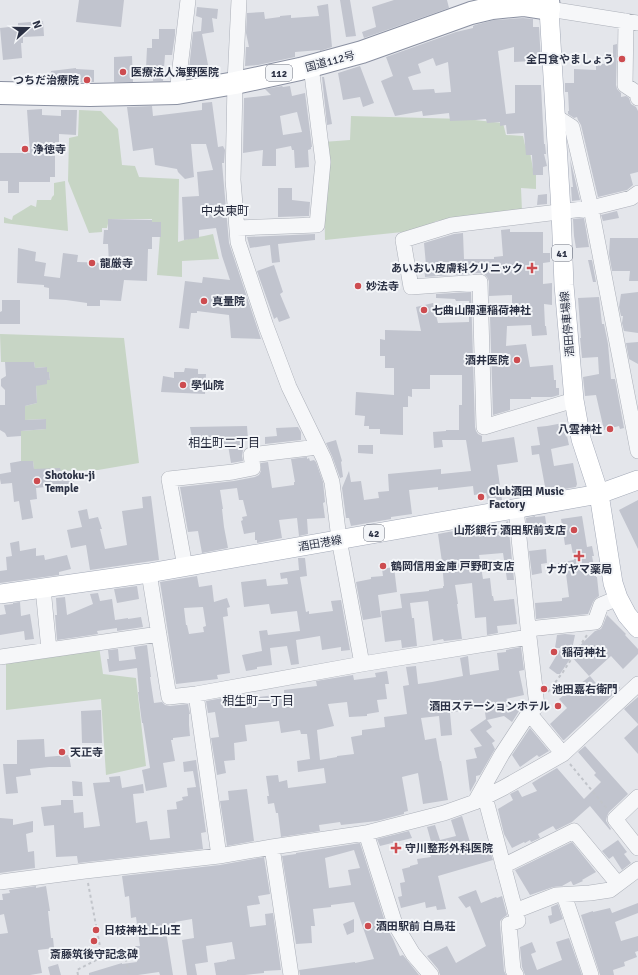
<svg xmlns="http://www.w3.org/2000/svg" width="638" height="975" font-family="Signika,'Noto Sans JP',sans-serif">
  <rect width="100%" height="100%" fill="#e4e6eb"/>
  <path fill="#c7d5c5" d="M79 110 101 111 118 129 122 165 135 166 139 177 179 179 178 242C189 238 201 237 213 234L219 259 182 261V277L157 275 161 222H152V219H109L107 228H102V232L89 233 68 181 69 138 78 136Z
    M351 116 465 119 503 123 506 135 523 136 525 145 530 152 533 169 536 168V189L521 188 522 211 436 221 422 230 325 240 323 142 350 140Z
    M65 181 68 231 4 223V217L12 220 13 216 23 210 31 205 36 207 37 200H51L52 197 54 195V183Z
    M0 334 124 338 139 463 98 470 61 471 34 469 33 461H21V431L46 429 45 419 25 420V406L37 403 36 386 47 380H50L49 372H47V367L35 368 34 362H1Z
    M99 646 103 674 136 678 146 766 106 775 101 699 6 710V664Z"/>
  <path fill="#c1c4ce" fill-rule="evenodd" d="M79 0H124L121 27 76 22Z
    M340 0H350L356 36 346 37Z
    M394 0H447L449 8 364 38 362 32 376 27 372 7Z
    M328 4 332 47 320 51V50L295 52V57L258 65 245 66 246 47H249L246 33 247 13 264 12 265 19 280 17V16L291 15V18L319 16 317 6Z
    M197 7 218 9 217 19 212 18 214 32 202 34 210 75 188 78 193 32 201 31 202 18 196 16Z
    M523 18 533 19V27H539L541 62H532V61L514 62V47L498 51 506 114 515 113V85H541L544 144H545L546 154H544L547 166 543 167V175H533L532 155H526L524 133 507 134 506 125 500 126V122L487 123 486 119 476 120 450 121 449 113 423 116 422 111 395 116 381 81 393 76 386 57 456 32 473 28V26L475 25 494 20ZM433 58 436 66 448 62 451 92 435 93 434 89 413 90 408 77 421 73 418 64Z
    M43 21 44 36 23 37V43H21L22 58 3 60 0 28 18 26V23Z
    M159 29H175V35L172 55H165L163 81H153L154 68H146L147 48H152V39H159Z
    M617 44 616 85 617 89 621 93V97L626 96 629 98 631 104 636 107 638 111V172L630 174 633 185 627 190 598 197 581 125 578 120 577 117 574 118 568 114V111H569L568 92H565V83H574V69L596 70V63L604 64 605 60H613V45Z
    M132 56 133 82H114V57Z
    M360 66 374 103 363 107 360 97 343 100 338 73Z
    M76 68V69L94 70V82H50L51 71Z
    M322 77H324L332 124 327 125Z
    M282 86 283 87 290 86 292 96 305 93 312 147H311V149L308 150 309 167 295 168 294 150H292L291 146 276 149V166H262L263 150 243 153 244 98 271 95 265 89ZM297 112 302 132 283 135 280 116Z
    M212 102 218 147 223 146 225 150 224 163H222L229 243 261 339 231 338 229 315 197 311V313H191L189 329 179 328 185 281 202 283 203 277 230 280 222 256 216 228 199 230V238L184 240 182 197 199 196 197 172 213 170 206 144H191L194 177 185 179 178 172 177 169 155 165 153 148 133 151 127 107 152 106 153 116 202 110V103Z
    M42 109V115L61 116V110H77L76 135 59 134V142H55V177H50V182H19V193H8V181H0V153H30L27 110Z
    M570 159 580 200 572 201 571 187H573Z
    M278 188H292V200L310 202 309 216 278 217Z
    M547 194V204L537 205 538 195Z
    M617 211 619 218 603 221 601 215Z
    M584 218 589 247 576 248 574 236 573 219Z
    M108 219 152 220V222H161V237H152V249H148L147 281 124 280 121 301 100 300V306H87V303L66 300 49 299V288L44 287V285L17 283 18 248 36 252 35 261 46 263 44 276 60 278 63 253 78 255 77 262 109 263 108 244H103L104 230H108Z
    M510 229V232H543V253H550V262L543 263V284L552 283V305L544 304 545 326H546L547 335 532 336 531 325 507 326 506 346 526 344 530 367 553 365 554 380H556V388H559V395L552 397H531V399H510V410L493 415 490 317 512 316V295L489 296V281L487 277 484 274 479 273 425 277 424 265H426L424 243 454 234 463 233 464 259H494V257L503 256 501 230Z
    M315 234V240L278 244 280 262 272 263 270 245 250 248 247 237Z
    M610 238H638V281H629L630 271H612L609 254Z
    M588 260H592L596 282H593Z
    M274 265 283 292 280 294 290 318 279 322 277 317 274 319 257 271Z
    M471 292 475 427 476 431 478 434 482 436V442L514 437 518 462 497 465 502 500 488 502 486 493 474 495 473 486 438 490V487L409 490 412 514 391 517V519L351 526 349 518H346L342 488 349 471 351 482 361 481 364 500 379 498 378 492 389 491 388 474 441 469V474L471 471 466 440H442L443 447 434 448 433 432 446 431V430H459V405H462V375H430V389H412V397L408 396V407H403V435L380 434V429H369V426H364L365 416 355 415 356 392 394 395V368H385V356H380V339L385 340V330L421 331 416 307 433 303 438 323 469 322V301H456L455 299 436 298V294Z
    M638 292V333L624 331 622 323 623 316H621L619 307 621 294Z
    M599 297 602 324H604L608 344 611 379H615L624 428 620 429 619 426 604 430 596 395 585 396 583 377 599 374 598 357 582 358 580 338H581L578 298Z
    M2 300H20V324H0V312L2 311Z
    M638 342V364L629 359 626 343Z
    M5 362H34L35 368 47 367V372H49L50 380H47V384L36 386 37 403 25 406V420L46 419V429L21 431V436L7 437 5 433 0 430V405H5V390L1 386V379L6 376Z
    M185 368 198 369V374H206L205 394 161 392 163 376 174 378V372H184Z
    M563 423 566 437 567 436 569 445 551 449 554 466 573 463 577 484 576 487 546 492 539 454 532 455 531 446 540 445 537 427 547 426Z
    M247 426 248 440 242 441 243 450 242 456 243 461 231 463 228 445 194 448 190 427Z
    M298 427 301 432V440L265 444V437L277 436 276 428Z
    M336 440 342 461 341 462 343 477 340 478 332 456 326 443Z
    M358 445H373V454L358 453Z
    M307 457V459L309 458 310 461 314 460 316 462 323 482 325 502 323 503 325 518 307 519 308 534 299 536 297 518 279 520 282 538 257 543V540H255V532L244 534 241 521 243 520 242 517 247 516 243 500H239L237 488 220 490 223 509H222L224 527 228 548 202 553 198 531 188 532 180 487 234 481 255 477 259 475 261 471V463L268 462 272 488 294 485V482H295L291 459Z
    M21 461H33L34 469 60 468 61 471H72L74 484 36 488 37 499 30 500 33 518 22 520 19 501 14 502 12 483 1 484 0 479V474L11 472 10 463Z
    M151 496 159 560 90 570 86 545 71 548 67 530 82 527 78 511 87 509 89 519 98 517 102 529H100L105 549 127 545 122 511 143 508 142 497Z
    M638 500V549L619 510Z
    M535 516V517L545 516 547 529 527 531 526 518Z
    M582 516 587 547 592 546 594 556H592L596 577H597L599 596 595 599 593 602 588 614 536 619 535 603 562 601V598L569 597 566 574 560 575 558 563 574 560 571 544 565 545 561 519Z
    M508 521 514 580H507L503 553 479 555 483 579 490 578 492 596H493L494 601 514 599 517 624 497 626 498 633 487 635 486 617 475 618 472 583 455 585 458 604H457L462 639 444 641 443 639 433 641 428 601 410 603 412 618H414L417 646 402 648 401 640 385 642 381 611 402 608 400 594 429 591V590L443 588V586H444L442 562 438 534 475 527 477 533 507 531 506 522Z
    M19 541 20 551 36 548V556L44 555 45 560 67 555 71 569 59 572V575L0 583V571L7 570 6 557 12 556 10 543Z
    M546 549 547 563 541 564 542 573 532 575 529 551Z
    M298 558H305L307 576 300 577 306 612 309 611V614L333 611 331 601 341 600 350 650 341 651V647L322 650 320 636 296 640 299 664 291 665 287 646 270 648 272 665 257 667V669L246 671 242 655 262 651 259 631 267 630 268 635 300 631 297 611 271 614 269 604 244 607 241 582 266 579 267 586 288 584 287 578 281 579 280 573 299 570Z
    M394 567 397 592 378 595 381 617 363 620 356 582 371 579V577L383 576 382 569Z
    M197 576 199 587 212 585 214 602 227 598 230 607 227 608 228 616 223 617 230 673 217 675 218 679 176 684 160 582ZM203 607 206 626 203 627 204 632 189 634 187 625H186L184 608Z
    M137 586 139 599 117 603 114 589Z
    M98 593 100 601 112 599 115 620 128 618V619L141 617 143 627 117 631V628L97 631 98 634 57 640 55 615H57L56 598 65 597 67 615 93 604 90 594Z
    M20 602 21 616 30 614 34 639 25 640 24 631 0 635V615L6 614 4 605 13 604V603Z
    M607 615 626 634 625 635 638 649V654L623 669 611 656 589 676 571 656 570 659 560 674H557L549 668 561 648H555L557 635 565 634 575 635 571 654 595 631 601 629 603 625Z
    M147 645 151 677H150L154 703 162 702 165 705 170 706 188 704 190 714H189V725L190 736 173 738V740H171L175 761 163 763 167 787 146 791 142 770 150 768 143 723H142L138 692H139L137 668 109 672 107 659H109L108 650 118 649 119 661 136 659 134 647Z
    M521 647 524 670 519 671 524 695 506 699 521 708 512 722 504 716 487 720 492 727 486 731 495 741 492 743 495 749 480 775 476 776V781L470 792 466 760 477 758 474 748 482 746 470 730 486 719 484 706 450 713 452 735 441 736 439 716 421 718 425 740 436 738 440 761H441L448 800 423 804 418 773 402 777 408 811 404 812V814L377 821 341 825 340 822 319 825 320 831 281 837 278 813H276L274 803 268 804 267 796H269L266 776 278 775 279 782 287 780 288 788 326 783 324 768 298 772 297 761 310 759 307 734H301L300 730 281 733 279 721 245 725 247 741 234 743 235 760 224 761 226 773 217 775 211 738 219 737 215 712 208 713 206 701 240 695 241 699 284 694V690L317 686 316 681 353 675 354 680 376 677 375 673 387 671 389 684H385L387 699 377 700 379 712 367 714V716L349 717 347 702 328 704 334 726 317 730 320 760 337 757V756L354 754 351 737 362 735V730L385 727 384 717 407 714 403 686 409 685 406 667 416 666 418 684 432 682 463 676 460 658 468 656 470 675 499 670 497 653 506 652V650Z
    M590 676 603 692 614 681 620 688 564 740H563L550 724 567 708 559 699 568 692 569 693Z
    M638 697V724L624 709Z
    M101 710 102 743H82L81 711Z
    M638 725V754L624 738Z
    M530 728 549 751 539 757 537 755 520 767 512 755Z
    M44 739 45 757 69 755 71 767H49L30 769 31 775 16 777 18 793 6 794 3 764H17V740Z
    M585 746 628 794 609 812 607 816 606 821 611 829 610 830 590 806 572 822 556 830 553 826 538 834 540 838 531 842 530 840 525 843 524 842 512 848 504 834 498 809 513 800 510 794 518 790 522 797 537 791 532 783 540 778 557 768 584 799 601 782 594 775 596 773 578 752Z
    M196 760 206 832 201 833 203 849 78 863 77 856 56 857 54 825 44 826 41 807 61 805V800H73L74 813 83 812 84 828 100 826 93 783 110 782 109 777 120 776 122 788 143 784 144 793 133 794 136 823 147 821 150 840 170 838 167 810 177 809 176 802 183 800 182 797 188 796 187 788 196 787 193 771 184 772 183 762Z
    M72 781 82 782 83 796H73Z
    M247 789 254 841 227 846 220 801 229 800 228 791Z
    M462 816 473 852 489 848 493 860 438 876 446 909 437 910 436 906 426 908 425 902 401 908 398 897 402 896 400 883 405 882 402 869 410 867V866L418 864 417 859 431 857 428 847 432 845 427 827 435 825 440 840 456 836 451 820Z
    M0 818 13 819V825L33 821V832L26 834 28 852 34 851 35 868 0 873Z
    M409 831 412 838 380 846 377 839Z
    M618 840 627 852 624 854 631 863 622 870 613 856 609 859 602 851Z
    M572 842 596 872 582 880 583 881 574 885H573L571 881 562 886 553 887 530 895 515 870Z
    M360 843 387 928 393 939 400 956 403 955 419 975H300L299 970 355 962V963L374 959 354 902 331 905V907L313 909 315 926H311L312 943 296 944 282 856 296 854V853ZM354 850 360 868 348 870 351 885 329 888 325 858Z
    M264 857 270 894 258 896 260 904 247 906 250 927 266 925 265 914 273 913 281 970 264 971V973L245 975H216L214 963 227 961V960L235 959 232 942 206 946 208 962 195 964 197 975H187L182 940 194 938 192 919 175 922 176 924 165 925 173 975H160L159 972 138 975H89V973L122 963V964L137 962 135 946H140L136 917 131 918 129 896 125 897 122 876 220 865Z
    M36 886V888L46 886 50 911H48L51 938H53L54 948 38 950 42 973 30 975H0V934L8 933 4 914 0 915V900H3L2 894 10 893 9 890Z
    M476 890 481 903 496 897 497 898 502 896 507 915 503 918 500 921V925L504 971 506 975H440L438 969 427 956 447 946 456 963 486 946 470 906 466 908 458 897Z
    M638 903V913L615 922 621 941 638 936V951L635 952 637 957 624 962 625 966 613 970 614 975H600L581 915 593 911V912L610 908 612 913Z
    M558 904 563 919 550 924 548 916 552 915 551 907Z
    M354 919V932L347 935 343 924Z
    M569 938 582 975H525L522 967 520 947 532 942 536 952 531 954 537 970 562 960 556 942Z
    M58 964 61 975H50L48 967Z"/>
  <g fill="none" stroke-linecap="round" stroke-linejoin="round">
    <g stroke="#acb0b9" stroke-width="16">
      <path id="minor" d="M239 0 235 83 233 180 238 242 266 326 289 387 324 459 332 482 339 539 362 664
        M549 9 638 23
        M626 21 625 85 637 93 638 98
        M177 93 188 0
        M555 116 572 127 591 208 638 451
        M237 228 317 225 323 162 311 66
        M574 400 484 427 480 282 411 287 403 240 452 225 591 208 631 198 638 193
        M516 508 529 637 537 706 529 713 563 754
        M185 567 169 479 233 472 253 468 251 455 318 447
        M149 573 169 697 196 694 362 664 529 637
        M43 588 49 650
        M528 629 595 622 601 605 618 598
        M0 657 159 634
        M196 694 219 856
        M485 797 518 921 509 924 513 970 516 975
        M638 797 615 819 638 848
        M475 802 502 754 529 713
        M366 833 395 924 413 954 431 975
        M272 847 291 975
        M503 866 574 831 618 884
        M0 882 85 871 219 856 272 847 366 833 444 813 475 802 503 788 563 754 638 684
        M564 895 591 975
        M515 911 556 895 590 893 610 890 638 869"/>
    </g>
    <g stroke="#a3a9b7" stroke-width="20">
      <path id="major" d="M549 9 561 211 564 285 574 400 581 439 599 494 613 583 618 598 627 615 638 628
        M0 594 149 573 599 494 638 480"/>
    </g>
    <g stroke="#8b91a2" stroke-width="24">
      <path id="highway" d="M0 93 90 95 177 93 235 83 300 69 362 52 471 13 492 8 523 5 549 9 548 0"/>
    </g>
    <path stroke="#c1c4ca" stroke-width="2" stroke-dasharray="3 3" stroke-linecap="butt" d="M548 692 563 672 587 635
      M570 764 608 810
      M88 883 102 957
      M78 975 77 970 102 957 125 955 129 975"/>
    <use href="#minor" stroke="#f6f7f9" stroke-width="15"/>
    <use href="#major" stroke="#fff" stroke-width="19"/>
    <use href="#highway" stroke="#fff" stroke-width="22"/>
  </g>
  <g fill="#cd4c50" stroke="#f3f5f8" stroke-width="1.5">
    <circle cx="622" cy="59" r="4"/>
    <circle cx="123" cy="72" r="4"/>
    <circle cx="87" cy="80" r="4"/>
    <circle cx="25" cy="149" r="4"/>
    <circle cx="92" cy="263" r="4"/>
    <path d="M530 262h4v4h4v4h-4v4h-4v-4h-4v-4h4z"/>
    <circle cx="358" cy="286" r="4"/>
    <circle cx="204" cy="301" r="4"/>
    <circle cx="424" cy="310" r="4"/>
    <circle cx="517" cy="360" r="4"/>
    <circle cx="183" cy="385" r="4"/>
    <circle cx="610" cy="429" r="4"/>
    <circle cx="37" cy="481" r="4"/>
    <circle cx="481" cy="497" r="4"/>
    <circle cx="574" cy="530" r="4"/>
    <path d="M577 550h4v4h4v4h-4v4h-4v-4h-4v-4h4z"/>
    <circle cx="383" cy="566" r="4"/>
    <circle cx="554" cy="652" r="4"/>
    <circle cx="544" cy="689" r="4"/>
    <circle cx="558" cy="706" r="4"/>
    <circle cx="62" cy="752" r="4"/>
    <path d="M394 842h4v4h4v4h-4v4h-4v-4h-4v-4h4z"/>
    <circle cx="368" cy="926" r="4"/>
    <circle cx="96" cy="930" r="4"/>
    <circle cx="94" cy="941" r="4"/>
  </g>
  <g text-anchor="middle" stroke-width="4" stroke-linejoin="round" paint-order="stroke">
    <g fill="#f3f5f8" stroke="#676c7a" stroke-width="1">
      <rect x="266" y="65" width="26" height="16" rx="3"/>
      <rect x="552" y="245" width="20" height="16" rx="3"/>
      <rect x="364" y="525" width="20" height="16" rx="3"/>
    </g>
    <g font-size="10" font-weight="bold" fill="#2b3144">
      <text x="279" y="77">112</text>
      <text x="562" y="257">41</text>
      <text x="374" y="537">42</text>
    </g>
    <g font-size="11" font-weight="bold" fill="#2b3144" stroke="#f3f5f8" text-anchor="start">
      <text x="614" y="63" text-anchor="end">全日食やましょう</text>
      <text x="131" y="76">医療法人海野医院</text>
      <text x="79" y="84" text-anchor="end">つちだ治療院</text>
      <text x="33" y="153">浄徳寺</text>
      <text x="100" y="267">龍厳寺</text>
      <text x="523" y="272" text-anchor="end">あいおい皮膚科クリニック</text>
      <text x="366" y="290">妙法寺</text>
      <text x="212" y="305">真量院</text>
      <text x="432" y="314">七曲山開運稲荷神社</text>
      <text x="509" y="364" text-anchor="end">酒井医院</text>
      <text x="191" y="389">學仙院</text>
      <text x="602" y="433" text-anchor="end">八雲神社</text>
      <text x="45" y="479">Shotoku-ji<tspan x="45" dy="13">Temple</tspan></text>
      <text x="489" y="495">Club酒田 Music<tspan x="489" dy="13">Factory</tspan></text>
      <text x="566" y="534" text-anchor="end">山形銀行 酒田駅前支店</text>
      <text x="391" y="570">鶴岡信用金庫 戸野町支店</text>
      <text x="579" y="573" text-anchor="middle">ナガヤマ薬局</text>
      <text x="562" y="656">稲荷神社</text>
      <text x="552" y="693">池田嘉右衛門</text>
      <text x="550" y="710" text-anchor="end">酒田ステーションホテル</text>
      <text x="70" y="756">天正寺</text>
      <text x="405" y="852">守川整形外科医院</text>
      <text x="376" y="930">酒田駅前 白鳥荘</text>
      <text x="104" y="934">日枝神社上山王</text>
      <text x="94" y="958" text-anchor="middle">斎藤筑後守記念碑</text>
    </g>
    <g font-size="11" fill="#2b3144" stroke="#f3f5f8">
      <text transform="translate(330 61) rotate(-15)" y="4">国道112号</text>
      <text transform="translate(567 324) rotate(-95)" y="4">酒田停車場線</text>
      <text transform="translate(320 543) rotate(-10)" y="4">酒田港線</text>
    </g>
    <g font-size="12" fill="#1d2235" stroke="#f3f5f8">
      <text x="225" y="215">中央東町</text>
      <text x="224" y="447">相生町二丁目</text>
      <text x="258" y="705">相生町一丁目</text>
    </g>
  </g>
  <g transform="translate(28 28) rotate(69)" stroke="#f3f5f8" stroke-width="3" paint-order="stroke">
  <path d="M0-3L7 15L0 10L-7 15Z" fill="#2b3144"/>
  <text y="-6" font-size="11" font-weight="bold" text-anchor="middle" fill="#2b3144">N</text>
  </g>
</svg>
